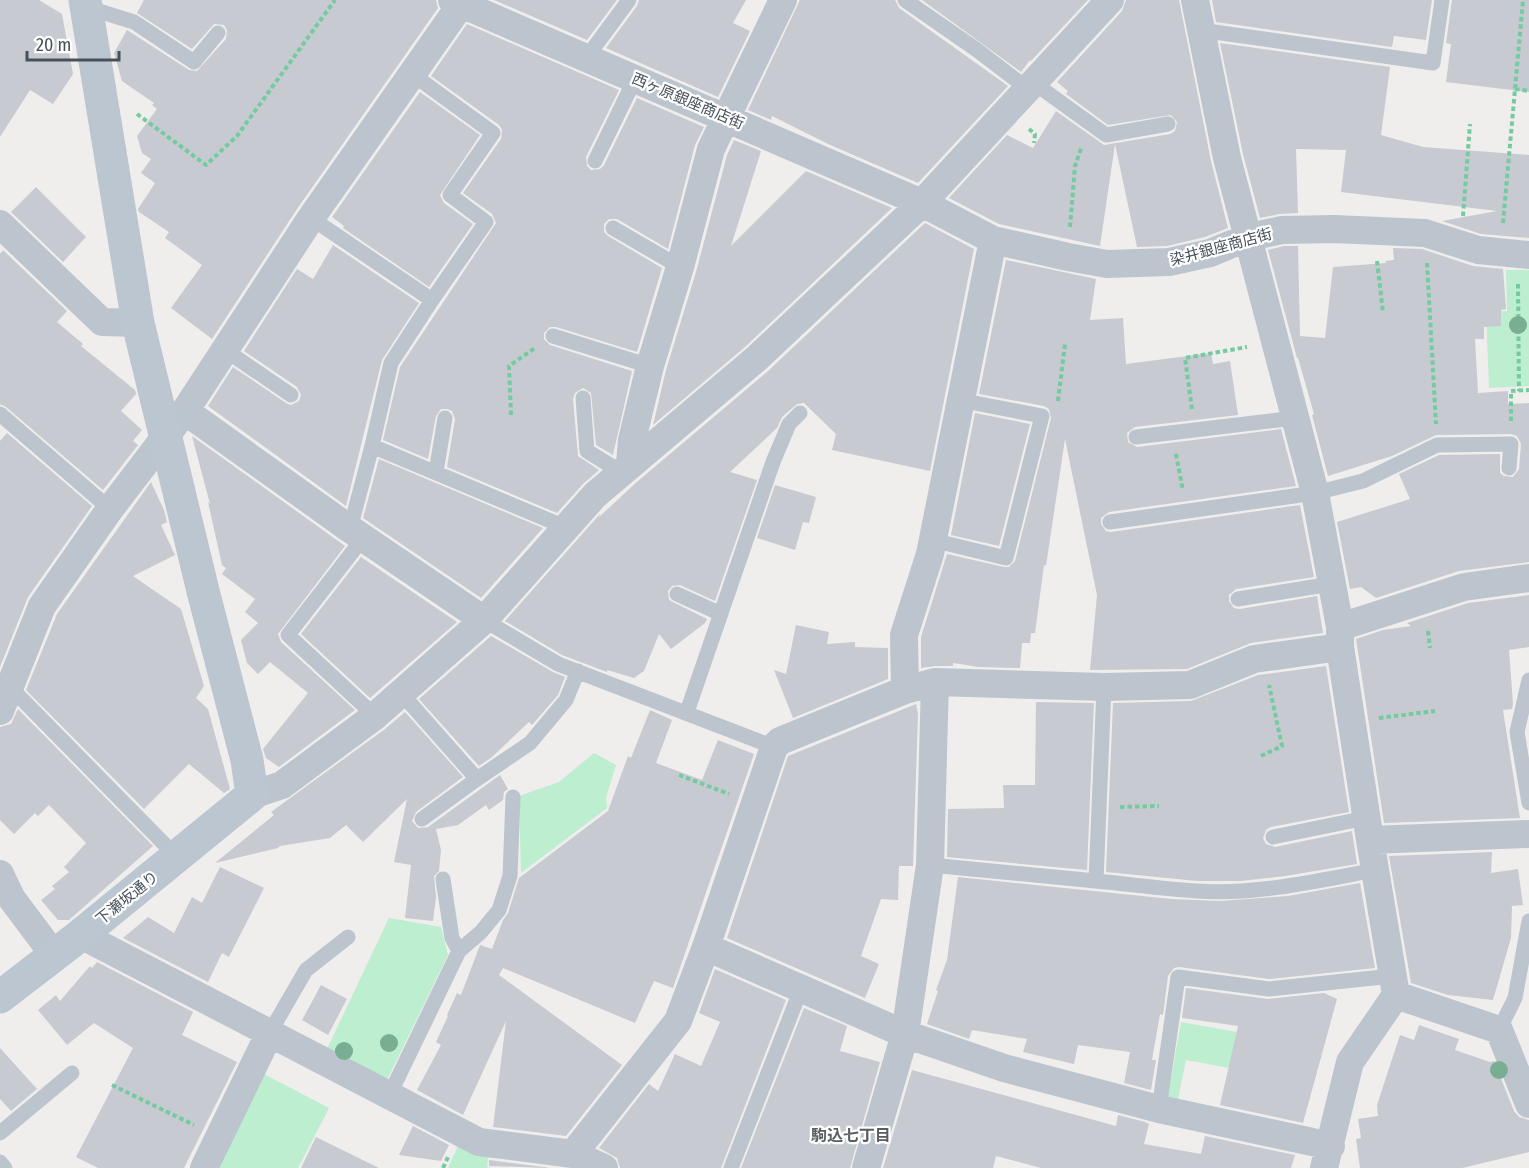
<svg xmlns="http://www.w3.org/2000/svg" width="1529" height="1168" font-family="'Fira Sans Condensed','Noto Sans JP',sans-serif">
  <rect width="100%" height="100%" fill="#f0eded"/>
  <path fill="#bceecf" d="M1506 270H1529V386L1489 388 1486 312 1507 311Z
    M594 753 616 765 606 798 607 808 521 873 519 796 559 782Z
    M389 918 441 927 448 955 386 1082 326 1051Z
    M1181 1022 1243 1033 1235 1069 1186 1060 1177 1104 1167 1102Z
    M262 1073 329 1108 298 1168H217Z
    M461 1139 489 1151 487 1167 490 1168H448Z"/>
  <path fill="#c7cad0" d="M0 0H39L62 14 73 74 53 104 30 90 0 137Z
    M144 0H436L438 8 297 209 212 339 171 308 202 265 165 238 169 232 139 212 138 209 155 183 141 173 151 159 142 153 137 136 157 109 152 105 154 103 122 81 114 53 127 30 189 70 197 71 226 39 227 30 224 25 214 24 192 49 137 13Z
    M494 0H617L587 40Z
    M639 0H746L733 23 750 31 718 97 606 48 637 6Z
    M800 0H895L899 8 1008 86 918 183 828 144 772 116 771 120 748 110Z
    M922 0H1088L1031 61 1030 60 1021 72Z
    M1126 0H1179L1211 161 1228 228 1205 237 1167 246 1137 247 1115 144 1100 246 999 224 949 198 1007 135 1033 148 1056 111 1104 145 1170 134 1175 131 1177 122 1171 115 1108 125 1066 94 1068 91 1057 82 1122 11Z
    M1212 0H1432L1426 40 1394 36 1392 47 1216 22Z
    M1452 0H1529V92L1446 82 1451 44 1446 43Z
    M467 24 619 90 586 157 587 166 591 170 600 169 604 165 637 98 704 127 695 145 668 249 617 219H609L604 224V232L608 236 662 268 637 352 556 327H550L544 333V339L550 345 632 371 613 455 596 445 591 393 583 388 575 393 573 399 578 456 599 470 583 484 557 513 447 467 455 419 452 411 447 409H441L436 416 428 459 383 440 400 367 496 223 492 214 463 193 501 139 502 130 499 125 431 76Z
    M1220 43 1390 67 1381 135 1423 147 1529 155V238L1481 234 1442 221 1497 211 1341 192 1346 150 1296 149 1298 213 1279 214 1260 218 1243 154Z
    M420 92 480 135 440 195 444 203 473 224 429 287 343 228 344 226 332 217Z
    M734 140 761 151 731 246 806 171 892 208 745 347 653 425 666 370 696 272 727 155Z
    M36 187 86 237 63 262 11 212Z
    M925 223 974 249 930 471 832 450 836 434 804 403 797 404 782 417 777 428 730 472 757 480 715 601 680 585 672 586 668 591 669 600 707 619 705 623 671 649 659 634 644 671 634 678 607 670V672L562 655 505 621 600 514 599 517 638 481 767 372Z
    M333 245 419 303 382 360 346 506 208 406 233 367 286 403 291 405 299 401 301 395 297 387 244 351 297 269 313 279Z
    M1284 246H1298L1300 336 1325 338 1333 267 1386 263 1385 261 1394 260 1393 248 1422 249 1473 266 1503 269 1506 309 1501 310V326L1484 327V339H1475L1478 393 1508 391V404L1529 403V562L1459 571 1376 598 1361 587 1350 589 1337 522 1410 499 1399 474 1439 455 1500 454V473L1504 476 1513 477 1519 469 1521 444 1517 436 1511 434 1436 435 1392 456 1328 476 1312 415 1314 414 1298 358H1297L1268 250Z
    M3 250 67 311 57 322 83 344 81 346 135 390 136 394 121 411 142 430 133 441 138 445 103 490 6 407 0 404V254Z
    M1006 260 1096 279 1090 320 1123 318 1126 364 1211 353 1213 364 1230 361 1238 415 1135 427 1127 433 1128 442 1137 447 1281 429 1296 486 1109 512 1101 518V524L1106 531 1111 532 1300 505 1314 577 1236 589 1229 595V601L1234 608 1240 609 1317 596 1323 633 1251 643 1187 669 1090 670 1097 595 1065 439 1046 566 1044 565 1035 633H1031L1030 643H1022L1020 668 979 667 953 663V666H935L921 668V637L947 554 1004 567H1009L1015 561 1051 418 1049 409 1044 406 979 394Z
    M975 413 1030 424 999 546 951 535Z
    M7 433 92 506 28 597 0 667V441Z
    M192 436 345 546 278 634 281 642 355 710 279 767 266 758 263 749 308 693 270 662 258 674 247 663 241 640 258 623 245 612 255 599 222 574 226 568 222 565 208 502 210 504Z
    M379 459 543 528 481 598 363 518Z
    M151 482 164 510 167 522 161 525 175 555 133 576 181 609 204 686 196 698 208 709 230 789 224 793 189 764 144 809 26 690 57 614Z
    M775 485 816 497 809 523 803 522 795 550 757 538Z
    M361 557 457 622 370 698 301 634Z
    M1529 595V647L1509 650 1513 704 1512 709 1503 710 1520 818 1384 823 1356 639 1383 630 1411 626 1407 623 1468 603Z
    M796 625 829 632 827 644 855 642V647L888 648V679L793 718 774 670 786 674Z
    M491 636 553 672 565 677 558 695 532 725 529 722 492 757 479 766 419 699Z
    M1326 666 1349 812 1271 827 1266 830 1263 838 1266 844 1275 847 1352 831 1357 864 1285 876 1241 881H1197L1106 872 1113 703 1191 701 1258 675Z
    M1036 702 1094 703 1087 870 947 857 948 809 1004 808 1003 785H1035Z
    M916 704 918 714 913 866H899L898 900 881 899 861 956 879 964 865 998 727 938 788 756Z
    M18 709 153 846 69 920H58L41 900 55 889 52 886 69 872 64 867 86 843 49 805 38 816 35 813 14 834 0 820V727L11 724Z
    M650 710 672 720 656 763 702 780 718 740 754 754 673 988 654 981 635 1023 503 968 499 975 622 1065 566 1136 493 1127 506 1021 463 1115 417 1090 441 1045 436 1042 448 1016 447 1015 457 993 461 995 480 945 492 949 503 920 508 913 519 878 608 811 628 756 631 758Z
    M405 712 463 777 416 812 412 821 418 828 428 827 500 775 508 789 504 792 503 800 489 810 486 805 458 825 436 829 441 850 439 871 434 876 436 897 433 921 405 918 411 865 394 862 407 799 363 842 346 825 330 838 280 846 278 848 215 863 274 815 271 812 385 729Z
    M1492 852 1491 873 1518 869 1523 905 1512 906 1511 938 1493 1000 1448 995 1411 983 1389 856Z
    M220 867 264 888 229 957 222 953 208 982 123 938 148 917 174 933 192 897 202 903Z
    M958 877 1171 899 1219 901 1288 896 1360 883 1375 968 1269 979 1179 967 1174 968 1168 976 1163 1015 1160 1014 1152 1060H1156L1151 1090 1124 1083 1130 1052 1078 1045 1074 1064 1023 1052 1027 1039 972 1030 969 1039 927 1024 938 991 936 990 947 960Z
    M97 962 193 1012 182 1035 237 1062 184 1168H98L76 1157 133 1048 94 1023 67 1045 38 1010 56 995 60 1001 90 966 92 968Z
    M715 969 786 1000 721 1168H620L617 1158 599 1148 649 1084 658 1091 675 1054 701 1066 720 1022 699 1013Z
    M321 985 347 999 328 1035 302 1020Z
    M1186 988 1268 999 1324 993 1337 999 1303 1123 1220 1105 1238 1026 1182 1018Z
    M804 1008 847 1026 840 1051 880 1062 850 1168H741Z
    M1419 1025 1459 1039 1455 1050 1490 1062 1494 1061 1514 1111 1519 1117 1529 1120V1152L1462 1168H1360L1356 1139 1361 1138 1358 1119 1378 1116 1377 1105 1400 1035 1414 1040Z
    M0 1048 37 1089 11 1111 0 1099Z
    M912 1070 1116 1126 1118 1115 1145 1122 1149 1124 1144 1144 1201 1154 1205 1136 1295 1155 1291 1168H1041L996 1156 993 1168H883Z
    M413 1126 449 1145 441 1161 399 1155Z
    M316 1137 379 1168H301Z
    M489 1160 552 1168 489 1166Z"/>
  <g fill="none" stroke-linecap="round" stroke-linejoin="round">
    <path stroke="#75cba0" stroke-width="4" stroke-dasharray="4.5 3" stroke-linecap="butt" d="M1515 89 1529 91
      M137 114 206 165 237 136 335 0
      M1029 129 1035 134 1034 143
      M1463 216 1470 124
      M1503 223 1523 0
      M1070 227 1075 166 1082 146
      M1377 261 1383 313
      M1427 263 1436 424
      M1518 284 1519 391
      M1058 401 1065 344
      M1192 409 1185 358 1247 347
      M511 415 509 366 535 348
      M1511 421V391L1529 390
      M1176 454 1183 491
      M1428 631 1430 648
      M1379 718 1435 711
      M1261 756 1282 746 1269 685
      M679 775 729 794
      M1120 807 1159 806
      M112 1085 194 1125
      M443 1168 448 1157"/>
    <path stroke="#bcc5cd" stroke-width="15" d="M905 0 977 50 1028 89
      M86 7 134 22 194 62 218 33
      M1200 30 1433 63 1442 0
      M587 57 629 0
      M1034 83 1106 135 1168 124
      M595 161 635 79
      M311 218 432 300
      M613 228 680 267
      M553 336 650 366
      M225 350 291 395
      M583 398 587 451 621 472
      M0 414 110 509
      M1136 437 1295 418
      M372 446 565 527
      M436 472 445 418
      M1110 522 1315 493 1363 481 1437 445 1511 444 1509 468
      M350 529 372 446 391 363 432 300 486 222 450 195 493 133 412 74
      M364 537 288 635 375 716
      M932 540 1006 558 1042 416 959 400
      M677 594 721 614
      M1238 599 1331 584
      M484 620 558 664 774 747
      M1529 680 1517 732 1529 803
      M10 687 177 857
      M402 694 477 779 530 743 566 700 578 671
      M687 712 773 462 789 424 800 413
      M422 819 477 779
      M1273 837 1366 818
      M930 865 1096 881 1104 687
      M443 879 452 938 459 951
      M1096 881C1129 884 1163 889 1197 891 1256 895 1317 881 1375 870
      M1499 1030 1515 998 1529 921
      M269 1034 306 970 348 937
      M389 1096 459 951 481 932 499 910 510 876 513 797
      M1159 1109 1178 977 1269 989 1392 976
      M0 1133 72 1073
      M0 1162 5 1168
      M731 1168 801 989"/>
    <path stroke="#bcc5cd" stroke-width="28" d="M452 0 922 203 993 240 1068 257 1107 264 1169 262 1210 253 1249 237 1282 230 1334 229 1425 233 1478 250 1529 255
      M1195 0 1227 158 1315 493 1340 627V647L1370 840 1396 995 1350 1062 1324 1168
      M0 224 102 322 138 323
      M185 411 350 529 484 620
      M630 464 632 440 650 366 680 267 711 149 783 0
      M1340 627 1464 587 1529 578
      M905 690 904 635 930 554 993 240
      M0 711 42 606 110 509 185 411 311 218 464 0
      M252 795 282 785 375 716 484 620 595 495 756 359 922 203 1110 0
      M1370 840 1529 834
      M0 874 12 899 54 955
      M81 935 479 1142 573 1154 604 1168
      M706 947 905 1034 930 865 935 682
      M1396 995 1499 1030 1529 1104
      M573 1154 678 1021 706 947 774 747 780 741 905 690 935 682 1104 687 1190 685 1254 659 1340 647
      M204 1168 269 1034
      M866 1168 905 1034 1004 1068 1159 1109 1331 1146"/>
    <path stroke="#bbc6d1" stroke-width="33" d="M0 997 78 937 252 795 247 760 204 595 138 323 85 0"/>
  </g>
  <g fill="#79ae93">
    <circle cx="1518" cy="325" r="9"/>
    <circle cx="389" cy="1043" r="9"/>
    <circle cx="344" cy="1051" r="9"/>
    <circle cx="1499" cy="1070" r="9"/>
  </g>
  <g text-anchor="middle" stroke-width="4.5" stroke-linejoin="round" paint-order="stroke">
    <g font-size="15" fill="#46515b" stroke="#fff">
      <text transform="translate(688 101) rotate(23)" y="5">西ヶ原銀座商店街</text>
      <text transform="translate(1221 247) rotate(-15)" y="5">染井銀座商店街</text>
      <text transform="translate(127 898) rotate(-39)" y="5">下瀬坂通り</text>
    </g>
    <g font-size="16" font-weight="bold" fill="#5a5e62" stroke="#fff">
      <text x="851" y="1141">駒込七丁目</text>
    </g>
  </g>
  <path d="M27 51v9h92v-9" fill="none" stroke="#46515b" stroke-width="3"/>
  <text x="36" y="51" font-size="18" fill="#46515b" stroke="#ffffff" stroke-width="4.5" paint-order="stroke">20 m</text>
</svg>
